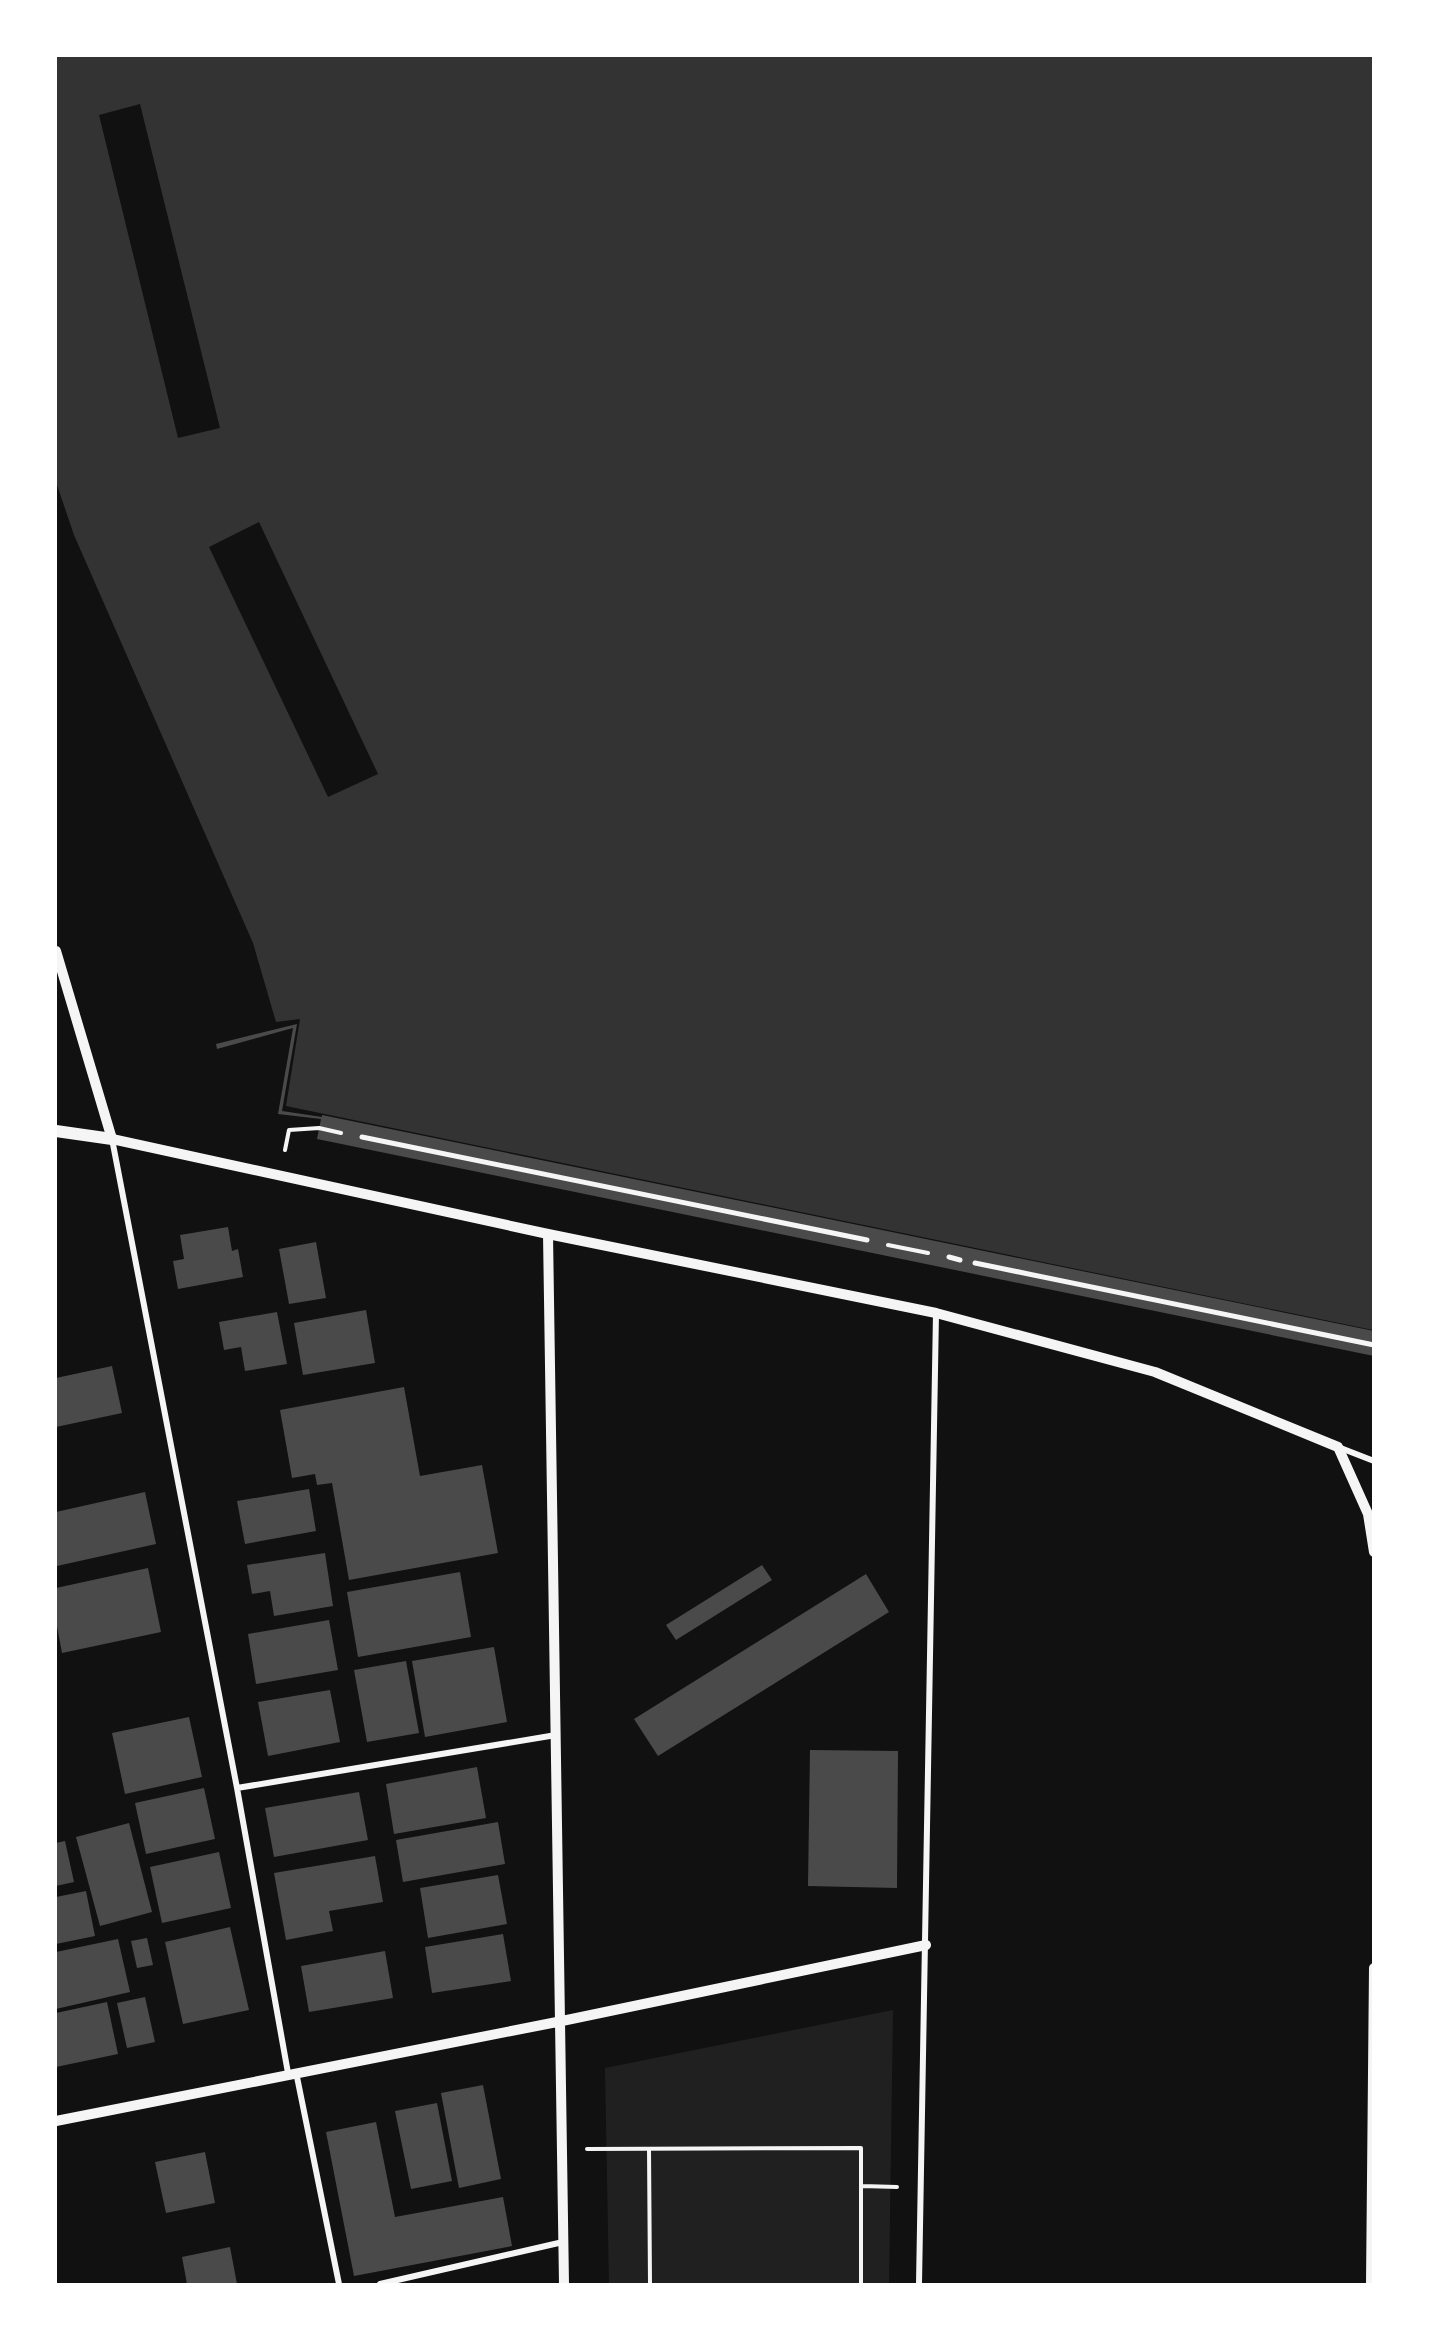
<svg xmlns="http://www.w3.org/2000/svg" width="1429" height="2340" font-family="'Fira Sans',sans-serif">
  <rect width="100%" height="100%" fill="#111"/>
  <path fill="#202020" d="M893 2010 889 2284H609L605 2068Z"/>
  <path fill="#333" d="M56 56H1373V1330L286 1106 300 1019 276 1022 253 943 74 535 56 482Z"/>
  <path fill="#111" d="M140 104 220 428 178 438 99 115Z
    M259 522 378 774 328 797 209 547Z"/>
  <path fill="#4a4a4a" d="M297 1024 282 1111 322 1117V1115L1374 1331V1356L317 1139 321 1119 278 1114 293 1028 217 1049 216 1044Z
    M228 1227 232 1251 238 1249 243 1277 178 1289 173 1261 184 1259 180 1235Z
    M316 1242 326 1298 289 1304 279 1249Z
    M366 1310 375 1363 303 1375 294 1323Z
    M277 1312 287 1364 245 1371 241 1347 224 1350 219 1322Z
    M112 1366 122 1413 56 1427V1378Z
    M404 1387 420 1476 482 1465 498 1553 349 1580 332 1483 317 1485 315 1474 292 1478 280 1410Z
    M309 1489 316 1531 245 1544 237 1501Z
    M145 1492 156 1544 57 1566 56 1512Z
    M325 1553 333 1606 274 1616 270 1591 252 1594 247 1565Z
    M762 1565 772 1580 676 1640 666 1625Z
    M148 1568 161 1632 62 1653 56 1621V1588Z
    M460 1572 471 1637 358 1657 347 1592Z
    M866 1574 889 1612 658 1756 634 1719Z
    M329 1620 338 1670 256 1684 248 1634Z
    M494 1647 507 1722 425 1737 412 1661Z
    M406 1661 419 1733 367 1742 354 1670Z
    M330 1690 340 1742 268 1756 258 1702Z
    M189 1717 202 1777 125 1794 112 1733Z
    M810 1750 898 1751 897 1888 808 1886Z
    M477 1767 486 1818 394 1834 386 1784Z
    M204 1788 215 1839 146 1854 135 1803Z
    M359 1792 368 1840 274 1857 265 1808Z
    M498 1822 505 1864 403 1882 396 1840Z
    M129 1823 152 1912 100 1926 76 1837Z
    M65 1841 74 1882 56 1886V1843Z
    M219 1852 231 1908 162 1923 150 1867Z
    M375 1856 383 1902 329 1911 333 1931 286 1940 274 1873Z
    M498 1875 507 1924 428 1938 420 1888Z
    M86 1891 95 1936 56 1944V1897Z
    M230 1927 249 2010 183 2024 165 1942Z
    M503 1934 511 1981 432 1993 425 1947Z
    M147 1938 153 1965 137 1968 131 1941Z
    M118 1939 130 1992 56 2009V1952Z
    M385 1951 393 1998 309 2012 301 1966Z
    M145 1997 155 2042 127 2048 117 2003Z
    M107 2002 118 2054 56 2067V2013Z
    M483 2085 501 2179 459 2188 441 2093Z
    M437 2103 452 2181 411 2189 395 2111Z
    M376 2122 395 2217 503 2197 512 2246 354 2276 326 2132Z
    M205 2152 215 2203 166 2213 155 2162Z
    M230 2247 237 2284H187L182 2257Z"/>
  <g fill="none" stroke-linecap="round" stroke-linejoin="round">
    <path stroke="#f5f5f5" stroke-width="4" d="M285 1150 289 1130 319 1128 341 1133
      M888 1245 928 1253
      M587 2149 861 2148V2284
      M649 2149 650 2284
      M862 2186 897 2187"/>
    <path stroke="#f5f5f5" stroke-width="5" d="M362 1137 867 1240
      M949 1257 960 1260
      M975 1263 1374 1345"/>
    <path stroke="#f5f5f5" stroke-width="6" d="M112 1139 237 1788 288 2073
      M1338 1447 1374 1461
      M237 1788 556 1735
      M296 2072 339 2284
      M380 2284 563 2242
      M919 2284 936 1313"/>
    <path stroke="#f5f5f5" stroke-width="10" d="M56 951 112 1139 548 1234 936 1313 1155 1372 1338 1447 1368 1514 1374 1552
      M548 1234 564 2284
      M56 2121 562 2021 926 1945
      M1371 2284 1374 1968"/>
    <path stroke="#f5f5f5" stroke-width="12" d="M56 1131 112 1139"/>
  </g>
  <rect width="1429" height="2340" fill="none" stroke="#ffffff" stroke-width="114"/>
</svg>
